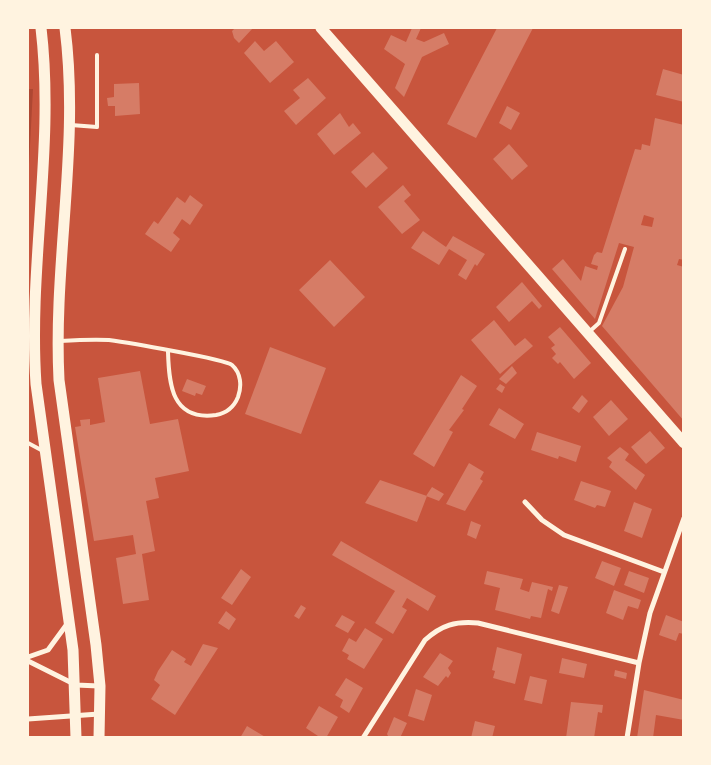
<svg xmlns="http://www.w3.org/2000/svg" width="711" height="765" font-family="'Archivo Narrow',sans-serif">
  <rect width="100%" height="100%" fill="#c8553d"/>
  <path fill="#ae4732" d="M28 89H33L28 183Z"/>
  <path fill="#d67c66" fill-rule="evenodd" d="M235 28H253L239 43 234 38 232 31Z
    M412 28H421L416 39 424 42 444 33 449 44 422 57 404 97 395 88 405 64 384 49 391 35 406 42Z
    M497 28H533L476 138 447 124Z
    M255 41 264 51 276 41 294 62 270 83 244 53Z
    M663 69 684 75V102L656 95Z
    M308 78 326 98 296 125 284 111 300 98 293 90Z
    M139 83 140 114 115 116V106H108L107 98 114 97V84Z
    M507 106 520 113 511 130 499 123Z
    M340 113 349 127 353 123 361 133 334 155 317 134Z
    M655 118 684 125V260L679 259 677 265 684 267V421L602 326 623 287 634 247 619 243 595 319 552 269 563 259 581 281 585 266 597 270 598 266 591 264 594 255 597 252 602 253 635 149 641 150 642 144 650 146ZM644 215 654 218 652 227 641 225Z
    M509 144 528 166 512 180 493 159Z
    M373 152 388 168 366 188 351 172Z
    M403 185 411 195 404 201 420 220 402 234 378 207Z
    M190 195 203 205 190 225 182 219 173 233 180 239 171 252 145 234 154 221 158 224 177 197 185 203Z
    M423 231 446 247 453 236 485 254 477 266 475 264 466 280 458 275 467 260 449 249 439 265 411 248Z
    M330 260 365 297 334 327 299 290Z
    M522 282 542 306 539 309 532 301 509 322 496 307Z
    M494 320 515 346 525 338 533 346 500 374 471 340Z
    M560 327 591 363 574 379 560 362 558 364 552 358 556 354 551 348 555 345 548 337Z
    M270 347 326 368 301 434 245 414Z
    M512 366 517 373 506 384 499 379Z
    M140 371 150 424 178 419 189 471 155 478 159 498 146 501 155 551 142 554 149 600 123 604 116 558 136 554 133 535 94 541 75 427 81 426 80 420 90 419V425L105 422 98 378Z
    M461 375 477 386 462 409 464 410 449 430 453 432 434 467 413 454Z
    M187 379 206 386 202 395 196 393 195 396 182 391Z
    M500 384 505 387 502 393 496 389Z
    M582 395 588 401 579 413 572 408Z
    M611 400 628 419 609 436 593 417Z
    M499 408 524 424 515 439 489 425Z
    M650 431 665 448 646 464 631 447Z
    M537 432 581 446 576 462 559 456 558 459 531 450Z
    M620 447 629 454 625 460 645 475 636 490 609 467 612 462 607 458Z
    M469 463 484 472 480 479 483 481 465 511 446 504Z
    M380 480 427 496 417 522 365 503Z
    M581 481 611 491 605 507 597 505 595 508 574 500Z
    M432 487 444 494 439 501 426 496Z
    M634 502 652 509 642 538 624 531Z
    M471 521 481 525 476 539 467 535Z
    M341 541 436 596 428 611 407 598 402 607 407 610 393 634 375 623 395 591 332 555Z
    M602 561 621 568 614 586 595 578Z
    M241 569 251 577 232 605 221 598Z
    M487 571 523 579 520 589 529 592 532 582 553 587 552 591 548 589 541 618 531 616 530 619 495 610 500 588 484 584Z
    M629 571 649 578 644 593 624 585Z
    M559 585 568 587 559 614 551 611Z
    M614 590 641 600 638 609 628 606 623 620 606 613Z
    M301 605 306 608 299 619 294 616Z
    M226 611 236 619 229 630 218 623Z
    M342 615 355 622 348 633 335 626Z
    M666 615 684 622V634L679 633 676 641 659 635Z
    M365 628 383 639 364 669 347 659 349 655 342 651 349 638 356 642Z
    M203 644 218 648 175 715 151 699 160 685 154 680 158 671 172 650 186 659 184 662 191 666Z
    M497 647 522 654 515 684 493 678 495 671 492 670Z
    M440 653 453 661 448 668 451 673 448 678 446 676 438 686 423 677Z
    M562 658 587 664 584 678 559 673Z
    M615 670 627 673 626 679 614 676Z
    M530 676 547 680 542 704 524 700Z
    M346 678 363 688 349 713 340 707 343 700 335 695Z
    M416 689 432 695 424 721 408 716Z
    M644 690 684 700V720L656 715 653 738H637Z
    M571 702 603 705 602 713 598 712 594 738H566Z
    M319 706 338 717 326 738H321L306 728Z
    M394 717 407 723 400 738H389L387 734Z
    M475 721 495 726 492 738H471Z
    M247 726 267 738H240Z"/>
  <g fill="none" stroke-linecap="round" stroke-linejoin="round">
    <path stroke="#fff3e0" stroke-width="4" d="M71 125 97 127V55
      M589 332 599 323 625 249
      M60 341C76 340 93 339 109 340 124 342 225 359 232 365 241 373 242 386 238 397 234 407 227 413 216 415 172 421 169 385 168 352
      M28 443 43 451"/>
    <path stroke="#fff3e0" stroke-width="5" d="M525 502 542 520 564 535 664 572
      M28 657 48 650 67 624
      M28 661 76 685 99 686
      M28 719 99 714
      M363 738 425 640C442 625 455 621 478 623L639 663
      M627 738 639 663 650 613 684 518"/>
    <path stroke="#fff3e0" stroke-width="11" d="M41 28C55 146 28 265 36 384L73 650 76 738
      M65 28C80 145 53 263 59 380L96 645 100 686 99 738
      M321 28 684 443"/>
  </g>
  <rect width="711" height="765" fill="none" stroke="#fff3e0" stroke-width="58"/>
</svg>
